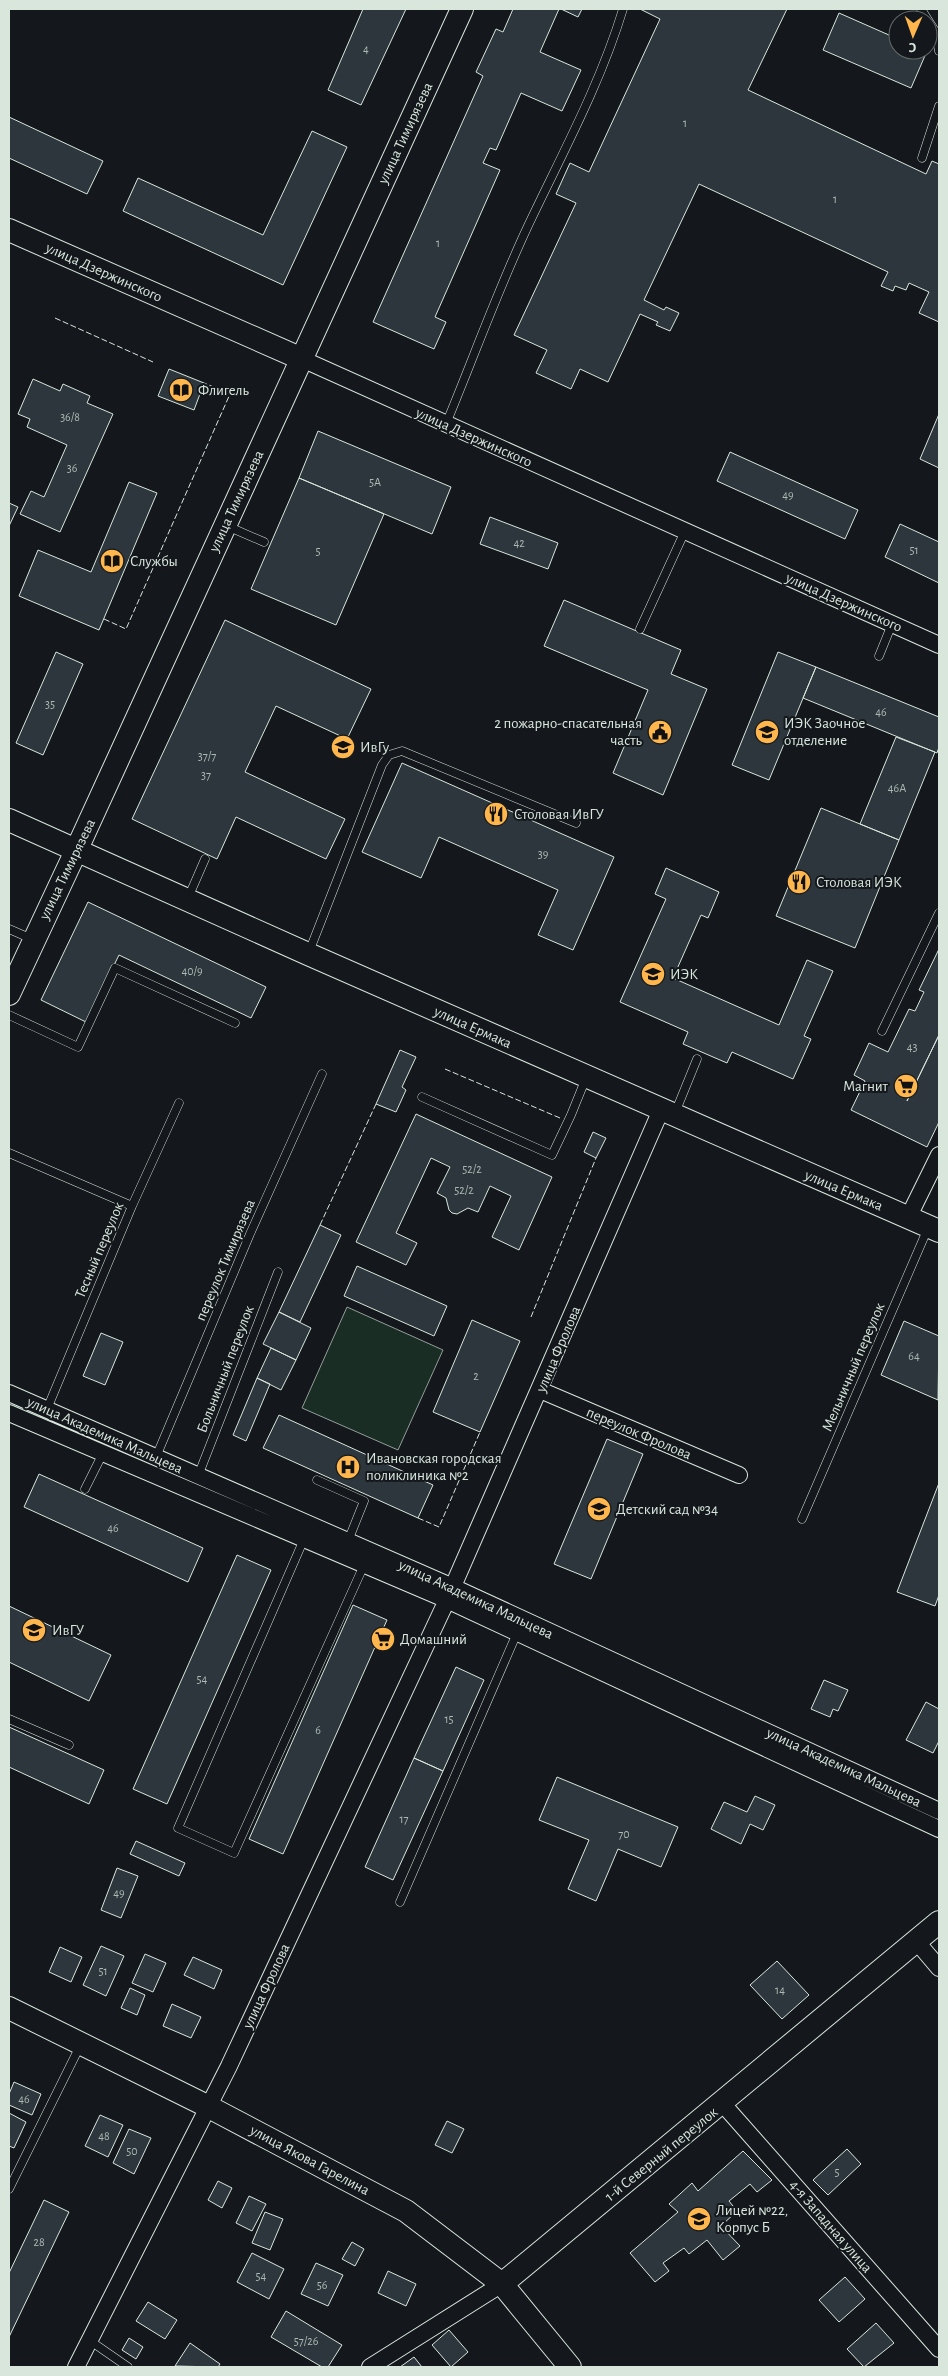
<svg xmlns="http://www.w3.org/2000/svg" width="948" height="2376" font-family="'Alegreya Sans',sans-serif">
  <rect width="100%" height="100%" fill="#14181c"/>
  <path fill="#1a2d24" stroke="#939e99" d="M347 1307 443 1350 398 1450 302 1408Z
    M9 1398 193 1478 191 1485 9 1408Z"/>
  <path fill="#2c363c" stroke="#d8e6dc" d="M363 9H406L361 105 328 90Z
    M513 9H559L540 52 581 70 562 111 521 93 496 150 490 148 483 163 500 170 435 317 446 322 434 349 373 322 483 76 476 72 496 29 503 32Z
    M561 9H582L578 17Z
    M640 9H787L748 90 926 174 932 161 939 164V322L919 313 929 292 909 283 906 290 895 286 893 291 881 286 888 272 699 184 644 300 664 310 666 307 679 313 670 331 656 325 658 322 640 314 608 382 580 369 571 389 536 373 547 350 514 335 576 203 556 194 570 163 589 172 660 19Z
    M839 13 898 39V50L927 51 911 88 823 50Z
    M9 117 103 161 87 194 9 158Z
    M312 131 347 147 283 285 123 211 138 178 263 235Z
    M169 369 204 383 194 410 158 396Z
    M33 379 60 391 63 384 90 396 87 403 113 414 60 532 20 514 31 491 44 497 67 445 27 427 30 419 18 414Z
    M939 414V468L920 459Z
    M318 431 451 487 432 534 299 478Z
    M730 452 858 510 845 539 717 481Z
    M299 478 384 514 336 625 251 589Z
    M129 482 157 493 99 630 19 596 38 550 91 572Z
    M9 503 18 507 9 526Z
    M490 517 558 543 548 569 480 544Z
    M900 524 939 542V583L885 557Z
    M564 600 681 650 671 674 707 689 663 795 613 773 648 690 544 646Z
    M225 620 371 689 347 739 276 706 245 772 345 819 326 859 236 817 217 859 132 819Z
    M56 652 83 664 43 755 16 743Z
    M778 652 816 667 769 780 732 765Z
    M816 667 939 717V747L937 753 803 698Z
    M896 737 935 752 899 840 860 824Z
    M402 763 614 857 573 950 538 935 558 890 439 837 421 878 362 852Z
    M821 808 899 840 855 948 776 916Z
    M666 868 719 892 708 918 701 915 673 978 779 1025 807 960 833 971 804 1036 811 1039 793 1079 732 1052 727 1063 683 1044 688 1032 620 1002 666 899 655 894Z
    M88 902 266 987 251 1018 119 955 86 1022 41 1000Z
    M939 949V1035L907 1101 939 1035V1122L927 1147 851 1110 865 1081 854 1075 869 1043 888 1052 909 1009 915 1011 924 992 919 990Z
    M400 1050 416 1057 402 1087 406 1090 396 1112 376 1104Z
    M416 1114 552 1177 519 1250 492 1237 511 1196 490 1186 478 1212 468 1208 457 1214 452 1213 449 1210 446 1198 437 1193 450 1167 431 1158 396 1233 417 1243 406 1265 356 1242Z
    M593 1132 606 1138 596 1158 584 1152Z
    M320 1225 341 1235 300 1322 279 1312Z
    M357 1266 447 1306 434 1336 344 1296Z
    M279 1312 311 1328 296 1360 263 1344Z
    M472 1320 520 1341 480 1432 433 1412Z
    M904 1321 939 1336 938 1400 881 1375Z
    M101 1333 123 1342 105 1385 83 1376Z
    M271 1348 296 1360 281 1390 257 1378Z
    M257 1378 270 1384 246 1441 233 1435Z
    M279 1415 433 1485 418 1518 263 1448Z
    M607 1439 643 1454 591 1579 554 1564Z
    M39 1474 203 1548 188 1582 24 1507Z
    M939 1483V1595L935 1606 897 1592Z
    M237 1555 271 1570 167 1804 133 1789Z
    M353 1605 387 1620 283 1854 249 1839Z
    M9 1606 111 1655 89 1701 9 1662Z
    M456 1667 484 1680 443 1771 414 1758Z
    M824 1680 848 1690 838 1711 833 1709 830 1717 811 1709Z
    M926 1702 939 1709V1741L933 1753 906 1740Z
    M9 1727 104 1770 89 1804 9 1767Z
    M414 1758 443 1771 393 1880 365 1867Z
    M557 1777 678 1827 661 1867 618 1849 596 1901 568 1889 589 1840 539 1820Z
    M755 1796 775 1805 763 1830 750 1824 741 1844 711 1829 724 1802 747 1812Z
    M136 1841 185 1863 179 1876 130 1854Z
    M117 1868 138 1876 121 1918 101 1910Z
    M101 1946 124 1956 106 1996 83 1985Z
    M60 1947 82 1957 71 1982 49 1972Z
    M145 1954 166 1963 153 1992 132 1983Z
    M193 1957 222 1970 214 1989 184 1975Z
    M777 1961 809 1995 782 2019 750 1985Z
    M130 1988 145 1995 137 2015 121 2008Z
    M172 2004 201 2017 191 2038 163 2026Z
    M14 2082 41 2094 32 2115 9 2105V2094Z
    M9 2113 26 2122 14 2148 9 2146Z
    M100 2115 123 2125 108 2157 85 2146Z
    M447 2121 464 2129 452 2153 435 2145Z
    M129 2129 151 2138 134 2174 113 2163Z
    M847 2149 861 2164 828 2195 813 2180Z
    M743 2151 772 2180 757 2192 750 2184 729 2201 737 2211 721 2226 740 2246 723 2260 707 2240 689 2254 684 2248 663 2263 669 2271 655 2282 630 2253 678 2212 669 2204 692 2183 698 2191Z
    M218 2181 232 2188 222 2208 208 2200Z
    M249 2196 266 2204 252 2231 236 2223Z
    M44 2200 69 2212 9 2337V2273Z
    M265 2212 283 2219 270 2250 252 2243Z
    M352 2242 364 2249 355 2266 342 2259Z
    M252 2253 284 2269 269 2299 237 2282Z
    M316 2263 343 2275 328 2306 301 2294Z
    M388 2271 416 2284 406 2306 378 2293Z
    M845 2277 865 2299 839 2322 819 2300Z
    M148 2302 177 2320 165 2339 136 2321Z
    M286 2311 342 2345 328 2367H322L271 2337Z
    M876 2323 894 2343 864 2367 847 2349Z
    M449 2330 468 2352 451 2367 432 2345Z
    M129 2338 143 2347 136 2359 122 2350Z
    M190 2343 220 2364 218 2367 175 2366Z
    M414 2357 422 2367H400Z"/>
  <g fill="none" stroke-linecap="round" stroke-linejoin="round">
    <g stroke="#d8e6dc" stroke-width="9">
      <path id="lane" d="M921 9 935 31 939 51
        M922 158 939 106
        M446 424C473 359 497 292 527 228 561 156 600 85 623 9
        M227 526 264 542
        M640 629 685 531
        M879 656 892 624
        M188 898 205 859
        M9 929 32 939
        M309 952 382 765 389 755 402 751 576 823
        M9 1015 78 1047 115 968 235 1023
        M882 1031 939 913
        M422 1097 552 1155 571 1115 586 1078
        M675 1113 697 1059
        M9 1153 132 1206
        M47 1409 132 1206 179 1103
        M156 1457 250 1234 322 1074
        M198 1476 278 1272
        M317 1480 364 1501 348 1541
        M85 1489 103 1453
        M802 1519 928 1228
        M304 1539 178 1828 234 1853 364 1565
        M9 1719 69 1745
        M400 1902 517 1633
        M9 2189 80 2046
        M89 2340 128 2367"/>
    </g>
    <g stroke="#d8e6dc" stroke-width="18">
      <path id="street" d="M302 359 939 645
        M908 1218 939 1155
        M540 1390 739 1475
        M9 1393 453 1587 939 1811
        M9 1413 447 1600 939 1829
        M917 1942 939 1968
        M722 2103 939 2349
        M76 2367 229 2066 447 1600 661 1110
        M370 2367 502 2284"/>
    </g>
    <g stroke="#d8e6dc" stroke-width="24">
      <path id="secondary" d="M9 230 302 359
        M9 820 308 954 939 1231
        M9 994 76 851 462 9
        M9 2008 209 2107 406 2211 502 2284 570 2367
        M502 2284 939 1922"/>
    </g>
    <use href="#lane" stroke="#14181c" stroke-width="8"/>
    <use href="#street" stroke="#14181c" stroke-width="16"/>
    <use href="#secondary" stroke="#14181c" stroke-width="22"/>
    <path stroke="#d8e6dc" stroke-width="1" stroke-dasharray="6 2.5" stroke-linecap="butt" d="M55 318 153 362
      M104 619 126 629 230 394 204 383
      M445 1069 560 1118
      M320 1225 376 1104
      M531 1317 596 1158
      M418 1518 439 1527 480 1432"/>
  </g>
  <defs>
    <g id="library-disc" transform="scale(1.25)"><circle r="9.5" fill="#ffb74d" stroke="#14181c"/><path d="M-6-4Q-3-5.5-.7-3.5V5Q-3 3-6 4ZM6-4Q3-5.5 .7-3.5V5Q3 3 6 4Z" fill="#111"/></g>
    <g id="civic-disc" transform="scale(1.25)"><circle r="9.5" fill="#ffb74d" stroke="#14181c"/><path d="M-.6-6.5H3V-4.5H.6V-3L4-1V1h2V6H-6V1h2V-1L-.6-3ZM-1.2 2.5V6h2.4V2.5Z" fill="#111"/></g>
    <g id="university-disc" transform="scale(1.25)"><circle r="9.5" fill="#ffb74d" stroke="#14181c"/><path d="M0-5L7-2L0 1L-7-2ZM-4 1L0 2.5L4 1V4Q0 6-4 4Z" fill="#111"/></g>
    <g id="restaurant-disc" transform="scale(1.25)"><circle r="9.5" fill="#ffb74d" stroke="#14181c"/><path d="M-5-6h1v4h1v-4h1v4h1v-4h1v5L-1.5 .5V6h-2V.5L-5-1ZM5-6V6H3V1.5H1.5Q1.5-4 5-6Z" fill="#111"/></g>
    <g id="supermarket-disc" transform="scale(1.25)"><circle r="9.5" fill="#ffb74d" stroke="#14181c"/><path d="M-6-5.5h2.5l.6 2H6L4.5 2H-2.5L-4.4-4H-6ZM-1.5 3.2a1.3 1.3 0 1 0 .1 0ZM3 3.2a1.3 1.3 0 1 0 .1 0Z" fill="#111"/></g>
    <g id="hospital-disc" transform="scale(1.25)"><circle r="9.5" fill="#ffb74d" stroke="#14181c"/><path d="M-5-5h3v3.5h4V-5h3V5h-3V1.5h-4V5h-3Z" fill="#111"/></g>
    <g id="school-disc" transform="scale(1.25)"><circle r="9.5" fill="#ffb74d" stroke="#14181c"/><path d="M0-5L7-2L0 1L-7-2ZM-4 1L0 2.5L4 1V4Q0 6-4 4Z" fill="#111"/></g>
  </defs>
  <g fill-rule="evenodd">
    <use href="#library-disc" x="181" y="390"/>
    <use href="#library-disc" x="112" y="561"/>
    <use href="#civic-disc" x="660" y="732"/>
    <use href="#university-disc" x="767" y="732"/>
    <use href="#university-disc" x="343" y="747"/>
    <use href="#restaurant-disc" x="496" y="814"/>
    <use href="#restaurant-disc" x="799" y="882"/>
    <use href="#university-disc" x="653" y="974"/>
    <use href="#supermarket-disc" x="906" y="1086"/>
    <use href="#hospital-disc" x="348" y="1467"/>
    <use href="#school-disc" x="599" y="1509"/>
    <use href="#university-disc" x="34" y="1630"/>
    <use href="#supermarket-disc" x="383" y="1639"/>
    <use href="#school-disc" x="699" y="2219"/>
  </g>
  <g text-anchor="middle" stroke-width="4" stroke-linejoin="round" paint-order="stroke">
    <g font-size="12" fill="#adbab4">
      <text x="366" y="53">4</text>
      <text x="685" y="127">1</text>
      <text x="835" y="203">1</text>
      <text x="438" y="247">1</text>
      <text x="70" y="421">36/8</text>
      <text x="72" y="472">36</text>
      <text x="375" y="486">5А</text>
      <text x="788" y="499">49</text>
      <text x="519" y="547">42</text>
      <text x="914" y="554">51</text>
      <text x="318" y="555">5</text>
      <text x="50" y="708">35</text>
      <text x="881" y="716">46</text>
      <text x="207" y="760">37/7</text>
      <text x="206" y="779">37</text>
      <text x="897" y="792">46А</text>
      <text x="543" y="858">39</text>
      <text x="192" y="975">40/9</text>
      <text x="912" y="1051">43</text>
      <text x="472" y="1173">52/2</text>
      <text x="464" y="1194">52/2</text>
      <text x="914" y="1360">64</text>
      <text x="476" y="1380">2</text>
      <text x="113" y="1532">46</text>
      <text x="202" y="1683">54</text>
      <text x="449" y="1723">15</text>
      <text x="318" y="1734">6</text>
      <text x="404" y="1823">17</text>
      <text x="624" y="1838">70</text>
      <text x="119" y="1897">49</text>
      <text x="103" y="1975">51</text>
      <text x="780" y="1994">14</text>
      <text x="24" y="2103">46</text>
      <text x="104" y="2140">48</text>
      <text x="132" y="2155">50</text>
      <text x="837" y="2176">5</text>
      <text x="39" y="2246">28</text>
      <text x="261" y="2280">54</text>
      <text x="322" y="2289">56</text>
      <text x="306" y="2345">57/26</text>
    </g>
    <g font-size="15" fill="#d8e6dc" stroke="#14181c">
      <text transform="translate(405 133) rotate(-65)" y="5">улица Тимирязева</text>
      <text transform="translate(104 272) rotate(24)" y="5">улица Дзержинского</text>
      <text transform="translate(474 437) rotate(24)" y="5">улица Дзержинского</text>
      <text transform="translate(236 501) rotate(-65)" y="5">улица Тимирязева</text>
      <text transform="translate(844 602) rotate(24)" y="5">улица Дзержинского</text>
      <text transform="translate(67 869) rotate(-64)" y="5">улица Тимирязева</text>
      <text transform="translate(473 1027) rotate(24)" y="5">улица Ермака</text>
      <text transform="translate(844 1190) rotate(23)" y="5">улица Ермака</text>
      <text transform="translate(99 1250) rotate(-67)" y="5">Тесный переулок</text>
      <text transform="translate(225 1260) rotate(-67)" y="5">переулок Тимирязева</text>
      <text transform="translate(558 1349) rotate(-67)" y="5">улица Фролова</text>
      <text transform="translate(853 1367) rotate(-67)" y="5">Мельничный переулок</text>
      <text transform="translate(225 1369) rotate(-69)" y="5">Больничный переулок</text>
      <text transform="translate(639 1433) rotate(23)" y="5">переулок Фролова</text>
      <text transform="translate(105 1435) rotate(24)" y="5">улица Академика Мальцева</text>
      <text transform="translate(476 1599) rotate(25)" y="5">улица Академика Мальцева</text>
      <text transform="translate(844 1767) rotate(25)" y="5">улица Академика Мальцева</text>
      <text transform="translate(266 1986) rotate(-65)" y="5">улица Фролова</text>
      <text transform="translate(661 2154) rotate(-39)" y="5">1-й Северный переулок</text>
      <text transform="translate(310 2160) rotate(28)" y="5">улица Якова Гарелина</text>
      <text transform="translate(831 2226) rotate(49)" y="5">4-я Западная улица</text>
    </g>
    <g font-size="15" fill="#d8e6dc" stroke="#14181c" text-anchor="start">
      <text x="198" y="395">Флигель</text>
      <text x="130" y="566">Службы</text>
      <text x="642" y="728" text-anchor="end">2 пожарно-спасательная<tspan x="642" dy="17">часть</tspan></text>
      <text x="784" y="728">ИЭК Заочное<tspan x="784" dy="17">отделение</tspan></text>
      <text x="360" y="752">ИвГу</text>
      <text x="514" y="819">Столовая ИвГУ</text>
      <text x="816" y="887">Столовая ИЭК</text>
      <text x="670" y="979">ИЭК</text>
      <text x="888" y="1091" text-anchor="end">Магнит</text>
      <text x="366" y="1463">Ивановская городская<tspan x="366" dy="17">поликлиника №2</tspan></text>
      <text x="616" y="1514">Детский сад №34</text>
      <text x="52" y="1635">ИвГУ</text>
      <text x="400" y="1644">Домашний</text>
      <text x="716" y="2215">Лицей №22,<tspan x="716" dy="17">Корпус Б</tspan></text>
    </g>
  </g>
  <rect width="948" height="2376" fill="none" stroke="#d8e6dc" stroke-width="20"/>
  <g transform="translate(913 35) rotate(182)"><circle r="24" fill="#14181c" stroke="#626a69"/>
  <path d="M0-4L9 19L0 12L-9 19Z" fill="#ffb74d"/>
  <text y="-8" font-size="14" font-weight="bold" text-anchor="middle" fill="#d8e6dc">С</text>
  </g>
</svg>
